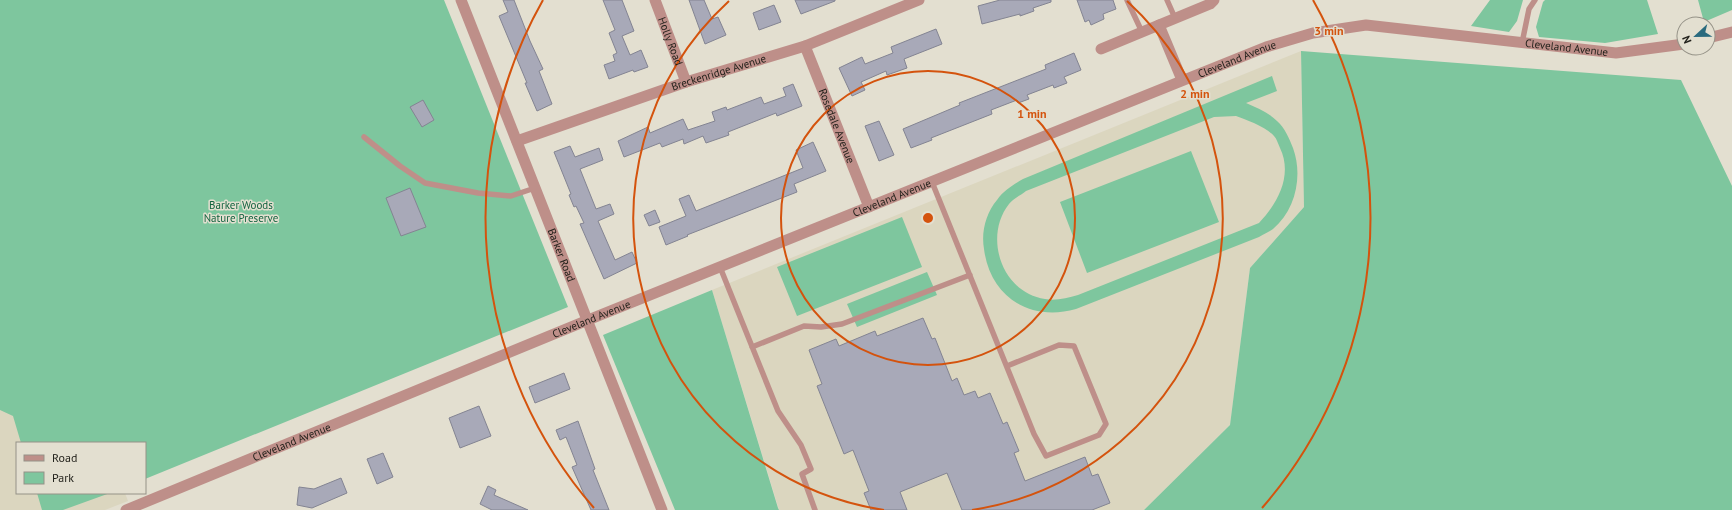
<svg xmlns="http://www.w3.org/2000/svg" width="1732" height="510" font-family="'PT Sans',sans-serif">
  <rect width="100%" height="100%" fill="#e3dfd0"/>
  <path fill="#dbd6bf" d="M1301 51 1304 207 1250 268 1230 425 1144 510H779L712 290Z
    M0 217 105 443H17V493H125L128 501 105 510H0Z"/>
  <path fill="#7ec69e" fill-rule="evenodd" d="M0 0H444L568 307 145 479V443H21L13 416 0 410Z
    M1490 0H1523L1517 21 1509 32 1471 26Z
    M1545 0H1647L1658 34 1605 43 1539 37 1536 27 1543 2Z
    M1698 0H1732V10L1704 22Z
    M1301 51 1681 80 1732 186V510H1144L1230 425 1250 268 1304 207Z
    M1272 76 1277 91 1246 103C1257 108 1268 112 1277 121 1285 128 1289 138 1293 148 1303 175 1296 210 1273 229 1269 232 1264 234 1259 237L1076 309C1030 322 990 297 984 249 981 232 986 213 997 200 1004 190 1013 185 1023 179ZM1236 116C1247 120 1266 127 1274 136 1277 139 1278 144 1280 148 1293 175 1278 203 1259 223L1078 295C1067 298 1056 301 1045 299 1002 293 983 237 1009 204 1013 199 1021 195 1026 191L1214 117Z
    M1191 151 1219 222 1087 273 1060 202Z
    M902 217 922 267 797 316 777 267Z
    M927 272 937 295 857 327 847 304Z
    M712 290 778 508 779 510H675L603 335Z
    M37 493H110L63 510H42Z"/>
  <path fill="#a8a9b8" stroke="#838492" d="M503 0H514L530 41 543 69 539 71 552 104 537 111 525 83H527L499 16 508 12Z
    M603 0H622L634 31 622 36 630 55 641 50 648 67 634 72 633 70 609 79 604 65 615 61 613 55 617 53 609 33 615 30Z
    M689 0H704L712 19 718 17 726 35 705 44Z
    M795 0H835V1L801 14Z
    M1000 0H1051V2L1033 8 1034 11 1020 16V14L982 24 978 6Z
    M1077 0H1113L1116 9 1103 14 1104 19 1091 25 1089 20 1085 22Z
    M774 5 781 22 759 30 753 13Z
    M936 29 942 44 904 59 907 68 887 75 886 71 861 82 865 90 852 96 839 68 862 57 865 64 893 53 891 47Z
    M1074 53 1081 70 1064 77 1067 83 1054 88 1053 85 1027 95 1029 99 1018 103 1017 100 991 110 992 114 931 138 932 140 911 148 903 129 960 105 959 103 1046 69 1045 65Z
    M793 84 802 106 777 116 776 113 728 132 729 135 706 143 703 136 684 144 683 139 662 147 660 143 624 157 618 141 648 127 650 133 683 119 688 130 715 121 712 112 726 107 727 110 761 97 764 104 786 96 783 88Z
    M423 100 434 120 422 127 410 107Z
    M879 121 894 155 879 161 865 126Z
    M813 142 826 171 794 184 797 192 687 235 688 236 666 245 659 227 686 216 679 199 689 195 696 211 803 168 796 150Z
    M570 146 575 157 599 148 603 160 580 169 596 209 610 204 614 214 598 221 615 260 632 252 637 263 604 279 580 224 584 223 576 206 574 207 569 195 571 194 554 152Z
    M410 188 426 227 401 236 386 198Z
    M655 210 660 222 649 226 644 215Z
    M923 318 932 339 935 338 952 381 957 378 964 395 975 391 978 398 990 393 1003 424 1007 422 1019 451 1014 453 1025 481 1085 457 1092 476 1098 474 1110 503 1092 510H962L947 473 900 492 907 510H871L864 493 869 491 853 450 844 454 817 386 822 384 809 350 836 339 839 346 875 331 877 336Z
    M564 373 570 389 535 403 529 387Z
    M479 406 491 436 460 448 449 418Z
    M578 421 595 469 593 470 609 510H591L572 467 577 465 566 437 560 440 556 430Z
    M383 453 393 477 377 484 367 459Z
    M341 478 347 493 312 508 297 505 299 487 314 489Z
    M488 486 496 490 494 495 528 510H492L480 504Z"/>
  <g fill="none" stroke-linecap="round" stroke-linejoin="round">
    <path stroke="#be8f89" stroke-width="5.5" d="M1127 0 1142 32
      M1167 0 1175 18
      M1522 43 1529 9 1535 0
      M364 137 400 166 425 183 478 193 511 196 535 188
      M932 182 1034 434 1046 456 1099 435 1106 424 1074 346 1059 345 1007 366
      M720 267 778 411 801 445 811 469 802 474 815 510
      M752 347 804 326 821 327 842 324 970 275"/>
    <g stroke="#be8f89" stroke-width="11">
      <path id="s1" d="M655 0 686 82"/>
      <path id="s2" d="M805 46 869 207"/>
      <path d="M1101 49 1159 25"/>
      <path d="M1182 80 1159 25 1210 4 1214 0"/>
      <path id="s3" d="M517 141 686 82 805 46 919 0"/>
    </g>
    <g stroke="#be8f89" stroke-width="11">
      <path id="s4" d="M461 0 662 510"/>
      <path d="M1708 38 1732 32"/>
      <path id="s5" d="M126 510 588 320 1266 47 1313 33 1366 25 1616 53 1684 44"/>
    </g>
  </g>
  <g fill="none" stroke="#d4530d" stroke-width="2">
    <circle cx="928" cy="218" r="147"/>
    <path d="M884 510A295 295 0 0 1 729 1M1127 1A295 295 0 0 1 972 510"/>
    <path d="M594 508A442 442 0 0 1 543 0M1313 0A442 442 0 0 1 1262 508"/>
  </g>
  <g text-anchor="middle" stroke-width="3" stroke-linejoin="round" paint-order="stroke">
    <g font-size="11" fill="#201f19" stroke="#e3dfd0">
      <text dy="4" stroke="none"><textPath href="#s1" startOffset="44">Holly Road</textPath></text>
      <text dy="4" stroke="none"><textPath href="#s5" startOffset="1535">Cleveland Avenue</textPath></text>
      <text dy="4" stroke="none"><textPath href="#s5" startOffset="1199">Cleveland Avenue</textPath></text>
      <text dy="4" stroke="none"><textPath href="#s3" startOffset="213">Breckenridge Avenue</textPath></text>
      <text dy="4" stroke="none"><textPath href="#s2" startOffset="86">Rosedale Avenue</textPath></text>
      <text dy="4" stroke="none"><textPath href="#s5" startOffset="827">Cleveland Avenue</textPath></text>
      <text dy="4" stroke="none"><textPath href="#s4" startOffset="274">Barker Road</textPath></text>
      <text dy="4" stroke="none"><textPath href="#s5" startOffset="503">Cleveland Avenue</textPath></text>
      <text dy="4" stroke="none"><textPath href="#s5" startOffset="179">Cleveland Avenue</textPath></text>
    </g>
    <g font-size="11" fill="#136440" stroke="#e3dfd0">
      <text x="241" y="209">Barker Woods<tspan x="241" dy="13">Nature Preserve</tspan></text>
    </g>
  </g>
  <circle cx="928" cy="218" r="6" fill="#d4530d" stroke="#e3dfd0" stroke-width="2"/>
  <g font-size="12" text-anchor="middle" font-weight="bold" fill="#d4530d" stroke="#e3dfd0" stroke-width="3" stroke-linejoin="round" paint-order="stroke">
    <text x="1329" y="35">3 min</text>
    <text x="1195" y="98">2 min</text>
    <text x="1032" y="118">1 min</text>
  </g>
  <rect x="16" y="442" width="130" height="52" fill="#e3dfd0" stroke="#959287"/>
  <rect x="24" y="455" width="20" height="6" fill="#be8f89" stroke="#959287"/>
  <text x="52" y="462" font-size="12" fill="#201f19">Road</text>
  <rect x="24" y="472" width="20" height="12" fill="#7ec69e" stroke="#959287"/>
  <text x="52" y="482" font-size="12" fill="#201f19">Park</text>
  <g transform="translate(1696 36) rotate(248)"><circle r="19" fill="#e3dfd0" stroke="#959287"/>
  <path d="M0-3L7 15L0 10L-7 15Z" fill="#296a7e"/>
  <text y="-6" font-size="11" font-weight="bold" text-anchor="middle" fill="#201f19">N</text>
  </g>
</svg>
